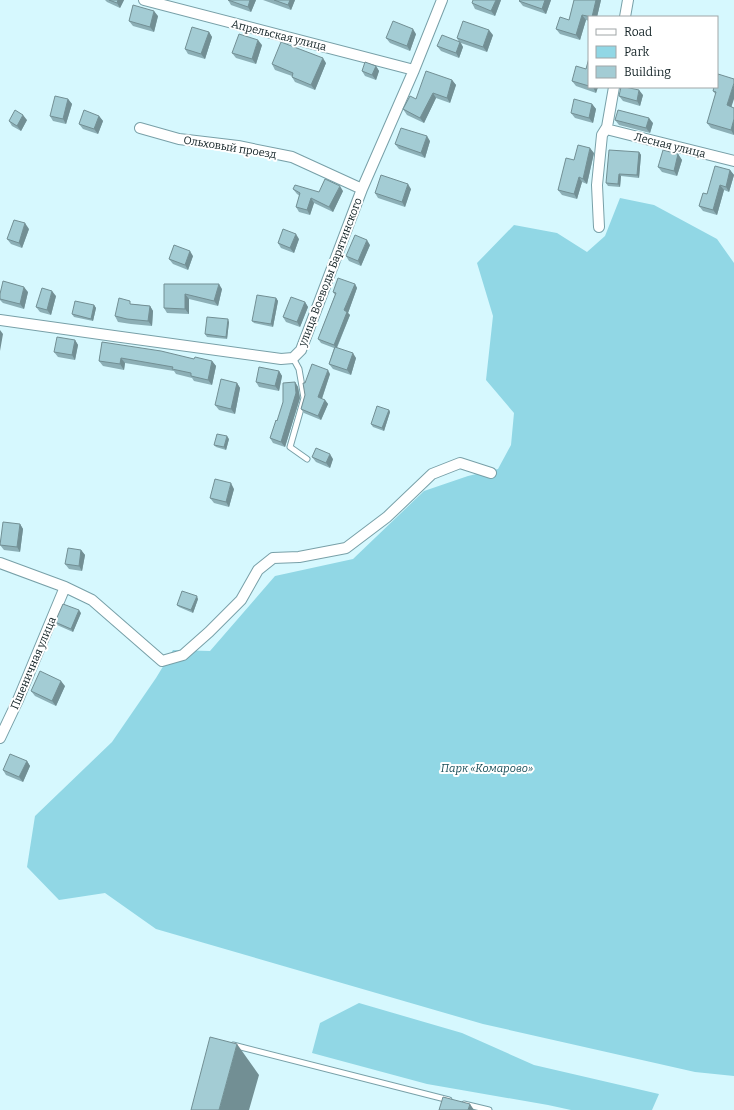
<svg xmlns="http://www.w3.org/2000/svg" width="734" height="1110" font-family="Bitter,serif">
  <rect width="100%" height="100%" fill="#d6f8fe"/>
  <path fill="#91d7e5" d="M620 198 654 205 717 239 734 263V1076L695 1072 483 1024 156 929 105 893 59 900 27 867 35 816 112 742 156 678 173 650 210 651 275 576 353 559 424 491 468 476 498 469 511 445 514 413 486 380 493 316 477 263 514 225 557 233 587 252 605 236Z
    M359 1003 462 1033 534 1065 659 1094 652 1110H571L548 1105 427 1084 312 1053 320 1023Z"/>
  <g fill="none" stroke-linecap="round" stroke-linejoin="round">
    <g stroke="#78a0a8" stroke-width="7">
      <path id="service" d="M293 358 299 369 304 398 290 447 307 459
        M233 1045 449 1100
        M464 1104 489 1110"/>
    </g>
    <g stroke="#78a0a8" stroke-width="12">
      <path id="minor" d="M144 0 414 70
        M625 17 628 0
        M140 128 179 139 238 146 292 157 362 189
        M606 129 734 161
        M599 227 597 185 602 135 607 127 614 87
        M0 320 114 336 281 359 293 358 301 350 362 189 414 70 442 0
        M0 563 65 587 92 600 162 661 183 655 209 632 241 600 258 570 273 558 299 557 346 548 387 517 432 474 460 463 491 473
        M0 738 18 700 65 587"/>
    </g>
    <use href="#service" stroke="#fff" stroke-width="5"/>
    <use href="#minor" stroke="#fff" stroke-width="10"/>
  </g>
  <path fill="#8cafb6" d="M105 0H124L120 8 107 2Z
    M228 0H256L251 12 231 5Z
    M263 0H295L291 10Z
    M501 0 495 16 475 9 472 3Z
    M551 0 546 14 523 6 519 1Z
    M574 0H601L597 17H589V21L586 20 580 40 560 34 556 29 569 20Z
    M158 16 154 32 133 26 129 21Z
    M209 32 212 37 205 59 188 54 185 49Z
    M416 34 410 51 390 43 386 38Z
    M493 35 487 52 461 43 463 47 459 58 441 51 437 46 459 42 457 38Z
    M262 45 256 64 236 58 232 53Z
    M589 58V87H598L596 93 576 86 572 81 586 69Z
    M326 63 315 90 295 82 292 77V76L275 70 272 64Z
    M376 66 379 71 376 80 365 76 362 71Z
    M452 80 456 85 450 103 436 98 424 123 407 115 403 109 416 99Z
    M714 87 732 107 734 108V135L711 128 707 123 716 95 713 91Z
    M643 95 640 106 623 101 619 96Z
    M68 99 72 104 66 124 53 121 50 116Z
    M592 104 596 109 593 123 575 118 571 113Z
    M99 116 103 121 98 134 83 129 79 124Z
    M27 120 21 131 12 126 9 121Z
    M615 120 653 123 650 133 619 125Z
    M430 141 425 158 399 149 395 144Z
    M639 152 641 155 639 178 621 176 620 187 608 186 606 183Z
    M594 153 587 184 582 182 577 199 562 195 558 190 574 160Z
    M678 154 682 160 677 176 662 172 658 167Z
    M730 170 734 175 729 192 724 190 717 215 703 211 699 206 707 194Z
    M293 189 319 192 343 191 333 212 314 203 310 215 299 212 296 207 300 196 297 194Z
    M411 189 405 207 378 198 375 193Z
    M29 229 22 248 11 244 7 239Z
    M299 239 294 253 281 248 278 243Z
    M370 245 361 266 349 261 346 256Z
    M193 256 188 270 173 264 169 259Z
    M164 284 222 289 218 306 189 299V314L167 313 164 308Z
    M355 284 357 288 348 313 350 315 337 348 356 358 351 375 333 369 329 364 334 348 321 343 318 339 335 295 333 292Z
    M28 292 24 309 3 303 0 300V294Z
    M56 296 51 315 40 312 36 307Z
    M276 298 278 301 273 327 254 323 252 321Z
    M305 302 308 307 300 327 286 322 283 317Z
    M132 304 150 306 153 311 152 326 131 324 118 322 115 316Z
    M94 305 96 308 93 321 74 317 72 314Z
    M229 322 227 339 207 337 205 334Z
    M75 340 78 345 75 360 58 357 54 352Z
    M102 342 194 359 212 361 216 366 212 385 194 381 192 378 176 374 174 371 125 363 124 370 103 366 99 361Z
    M279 371 282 376 279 391 259 387 256 382Z
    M330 374 322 399 325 400 328 404 321 420 304 413 301 409 305 395V383Z
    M295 382 298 387 300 398 285 447 273 443 270 438Z
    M237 383 240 388 235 414 219 410 215 405Z
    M389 410 390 412 384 431 373 427 371 424Z
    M229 439 226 450 216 447 214 445Z
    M312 457 333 459 330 468 316 462Z
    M234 489 229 507 214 503 210 498Z
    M20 524 23 529 20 552 4 550 0 545Z
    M81 550 85 555 82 571 69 569 65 564Z
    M198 599 193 613 179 607 177 605Z
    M81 613 73 632 57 625 55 622Z
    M65 686 56 706 35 696 31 691Z
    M27 761 30 766 23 782 6 775 3 770Z"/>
  <path fill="#728f94" d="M118 0H124L120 8 117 3Z
    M250 0H256L251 12 248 7Z
    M290 0H295L291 10 288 5Z
    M496 0H501L495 16 491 11Z
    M545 0H551L546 14 542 9Z
    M596 0H601L597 17H592Z
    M154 11 158 16 154 32 150 27Z
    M582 15 586 20 580 40 576 35Z
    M413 29 416 34 410 51 407 46Z
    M489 30 493 35 487 52 483 47Z
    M209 32 212 37 205 59 201 54Z
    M258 40 262 45 256 64 252 59Z
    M460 42 463 47 459 58 456 53Z
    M323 58 326 63 315 90 311 85Z
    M376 66 379 71 376 80 372 75Z
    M452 80 456 85 450 103 447 98Z
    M734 83V99L730 111 727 105Z
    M593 87H598L596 93Z
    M639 90 643 95 640 106 637 101Z
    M433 93 436 98 424 123 420 118Z
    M68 99 72 104 66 124 63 119Z
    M592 104 596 109 593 123 589 118Z
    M23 115 27 120 21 131 17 126Z
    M99 116 103 121 98 134 94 129Z
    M649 118 653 123 650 133 646 128Z
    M734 119V135L731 130Z
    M427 136 430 141 425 158 421 153Z
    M590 148 594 153 587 184 583 179Z
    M639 152 641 155 639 178 637 175Z
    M678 154 682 160 677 176 674 171Z
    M730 170 734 175 729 192 726 187Z
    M619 174 621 176 620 187 618 184Z
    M579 177 582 182 577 199 574 194Z
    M408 184 411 189 405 207 402 202Z
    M720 185 724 190 717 215 713 210Z
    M340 186 343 191 333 212 329 207Z
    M311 198 314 203 310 215 307 210Z
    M25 223 29 229 22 248 19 243Z
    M296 234 299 239 294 253 290 248Z
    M367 240 370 245 361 266 358 261Z
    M190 251 193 256 188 270 185 265Z
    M219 284 222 289 218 306 214 301Z
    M355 284 357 288 348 313 350 315 336 349 334 345 344 310Z
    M24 287 28 292 24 309 20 304Z
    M52 291 56 296 51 315 47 310Z
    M185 294 189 299V314L185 309Z
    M276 298 278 301 273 327 271 324Z
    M305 302 308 307 300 327 297 322Z
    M94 305 96 308 93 321 91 319Z
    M150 306 153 311 152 326 148 321Z
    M228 319 229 322 227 339 226 337Z
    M0 330 3 334 0 351Z
    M75 340 78 345 75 360 72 355Z
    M353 353 356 358 351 375 347 370Z
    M121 358 125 363 124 370 120 364Z
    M212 361 216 366 212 385 208 380Z
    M328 370 330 374 321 401 318 397Z
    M279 371 282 376 279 391 275 386Z
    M295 382 298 387 300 398 285 447 281 442Z
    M237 383 240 388 235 414 231 409Z
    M325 400 328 404 321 420 318 416Z
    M389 410 390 412 384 431 382 428Z
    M227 436 229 439 226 450 224 447Z
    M330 454 333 459 330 468 326 463Z
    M231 483 234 489 229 507 226 502Z
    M20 524 23 529 20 552 17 547Z
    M81 550 85 555 82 571 79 566Z
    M197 596 198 599 193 613 191 610Z
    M79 610 81 613 73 632 71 629Z
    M61 681 65 686 56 706 52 701Z
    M27 761 30 766 23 782 19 777Z
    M237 1044 259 1075 249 1110H219Z
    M470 1104 474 1110H468Z"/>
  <path fill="#a3ccd4" stroke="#728f94" d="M109 0H118L117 3Z
    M228 0H250L248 7Z
    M274 0H290L288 5Z
    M473 0H496L491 11 472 3Z
    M520 0H545L542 9 519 1Z
    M574 0H596L592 17 582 15 576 35 556 29 560 17 569 20Z
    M133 5 154 11 150 27 129 21Z
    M393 21 413 29 407 46 386 38Z
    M463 21 489 30 483 47 457 38Z
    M192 27 209 32 201 54 185 49Z
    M239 34 258 40 252 59 232 53Z
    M442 35 460 42 456 53 437 46Z
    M281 42 323 58 311 85 292 77 293 73 272 64Z
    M589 58V86L572 81 576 66 586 69Z
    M365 62 376 66 372 75 362 71Z
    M426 71 452 80 447 98 433 93 420 118 403 109 410 96 416 99Z
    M718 74 734 79V83L727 105 734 108V119L731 130 707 123 716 92 713 91 714 87H717V78Z
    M621 87H625L639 90 637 101 619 96Z
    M55 96 68 99 63 119 50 116Z
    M574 99 592 104 589 118 571 113Z
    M15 110 23 115 17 126 9 121Z
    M84 110 99 116 94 129 79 124Z
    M618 110 649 118 646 128 615 120Z
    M401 128 427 136 421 153 395 144Z
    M578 145 590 148 583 179 579 177 574 194 558 190 566 158 574 160Z
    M609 150 639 152 637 175 619 174 618 184 606 183Z
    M663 150 678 154 674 171 658 167Z
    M715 166 730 170 726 187 720 185 713 210 699 206 703 193 707 194Z
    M381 175 408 184 402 202 375 193Z
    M325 179 340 186 329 207 311 198 307 210 296 207 300 193 293 189 295 185 319 192Z
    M14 220 25 223 19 243 7 239Z
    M283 229 296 234 290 248 278 243Z
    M355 235 367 240 358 261 346 256Z
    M174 245 190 251 185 265 169 259Z
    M338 278 355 284 344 310 347 312 334 345 318 339 336 293 333 292Z
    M3 281 24 287 20 304 0 299V294Z
    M164 284H219L214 301 185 294V309L164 308Z
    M42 288 52 291 47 310 36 307Z
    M257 295 276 298 271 324 252 321Z
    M291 297 305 302 297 322 283 317Z
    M119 298 130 301V304L150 306 148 321 127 319 115 316Z
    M75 301 94 305 91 319 72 314Z
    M207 317 228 319 226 337 205 334Z
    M57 337 75 340 72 355 54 352Z
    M102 342 161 351 194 359 195 357 212 361 208 380 191 376V373L172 369 173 367 121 358 120 364 99 361Z
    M335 347 353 353 347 370 329 364Z
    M312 364 328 370 318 397 325 400 318 416 301 409 305 395 303 383H305Z
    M259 367 279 371 275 386 256 382Z
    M221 379 237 383 231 409 215 405Z
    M295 382 296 393 281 442 270 438 276 420 277 421 283 402V383Z
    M377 406 389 410 382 428 371 424Z
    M217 434 227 436 224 447 214 445Z
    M316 448 330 454 326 463 312 457Z
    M215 479 231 483 226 502 210 498Z
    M3 522 20 524 17 547 0 545Z
    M68 548 81 550 79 566 65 564Z
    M182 591 197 596 191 610 177 605Z
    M63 604 79 610 71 629 55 622Z
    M40 671 61 681 52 701 31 691Z
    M10 754 27 761 19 777 3 770Z
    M210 1037 237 1044 219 1110H191Z
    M443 1097 470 1104 468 1110H439Z"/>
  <g text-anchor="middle" stroke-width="4" stroke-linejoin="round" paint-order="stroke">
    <g font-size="11" fill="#112124" stroke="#fff">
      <text transform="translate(279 35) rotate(14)" y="4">Апрельская улица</text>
      <text transform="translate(670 145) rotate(14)" y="4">Лесная улица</text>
      <text transform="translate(230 147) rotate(9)" y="4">Ольховый проезд</text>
      <text transform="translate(330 272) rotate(-69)" y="4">улица Воеводы Барятинского</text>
      <text transform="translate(33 663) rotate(-67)" y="4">Пшеничная улица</text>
    </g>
    <g font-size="11" font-style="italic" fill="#174d57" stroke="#fff">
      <text x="487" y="772">Парк «Комарово»</text>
    </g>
  </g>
  <rect x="588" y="16" width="130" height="72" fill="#ffffff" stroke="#a0a6a7"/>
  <rect x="596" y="29" width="20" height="6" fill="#ffffff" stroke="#a0a6a7"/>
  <text x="624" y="36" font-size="12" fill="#112124">Road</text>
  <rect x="596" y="46" width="20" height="12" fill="#91d7e5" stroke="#a0a6a7"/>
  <text x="624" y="56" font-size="12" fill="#112124">Park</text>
  <rect x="596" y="66" width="20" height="12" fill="#a3ccd4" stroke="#a0a6a7"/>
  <text x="624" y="76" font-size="12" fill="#112124">Building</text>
</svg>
